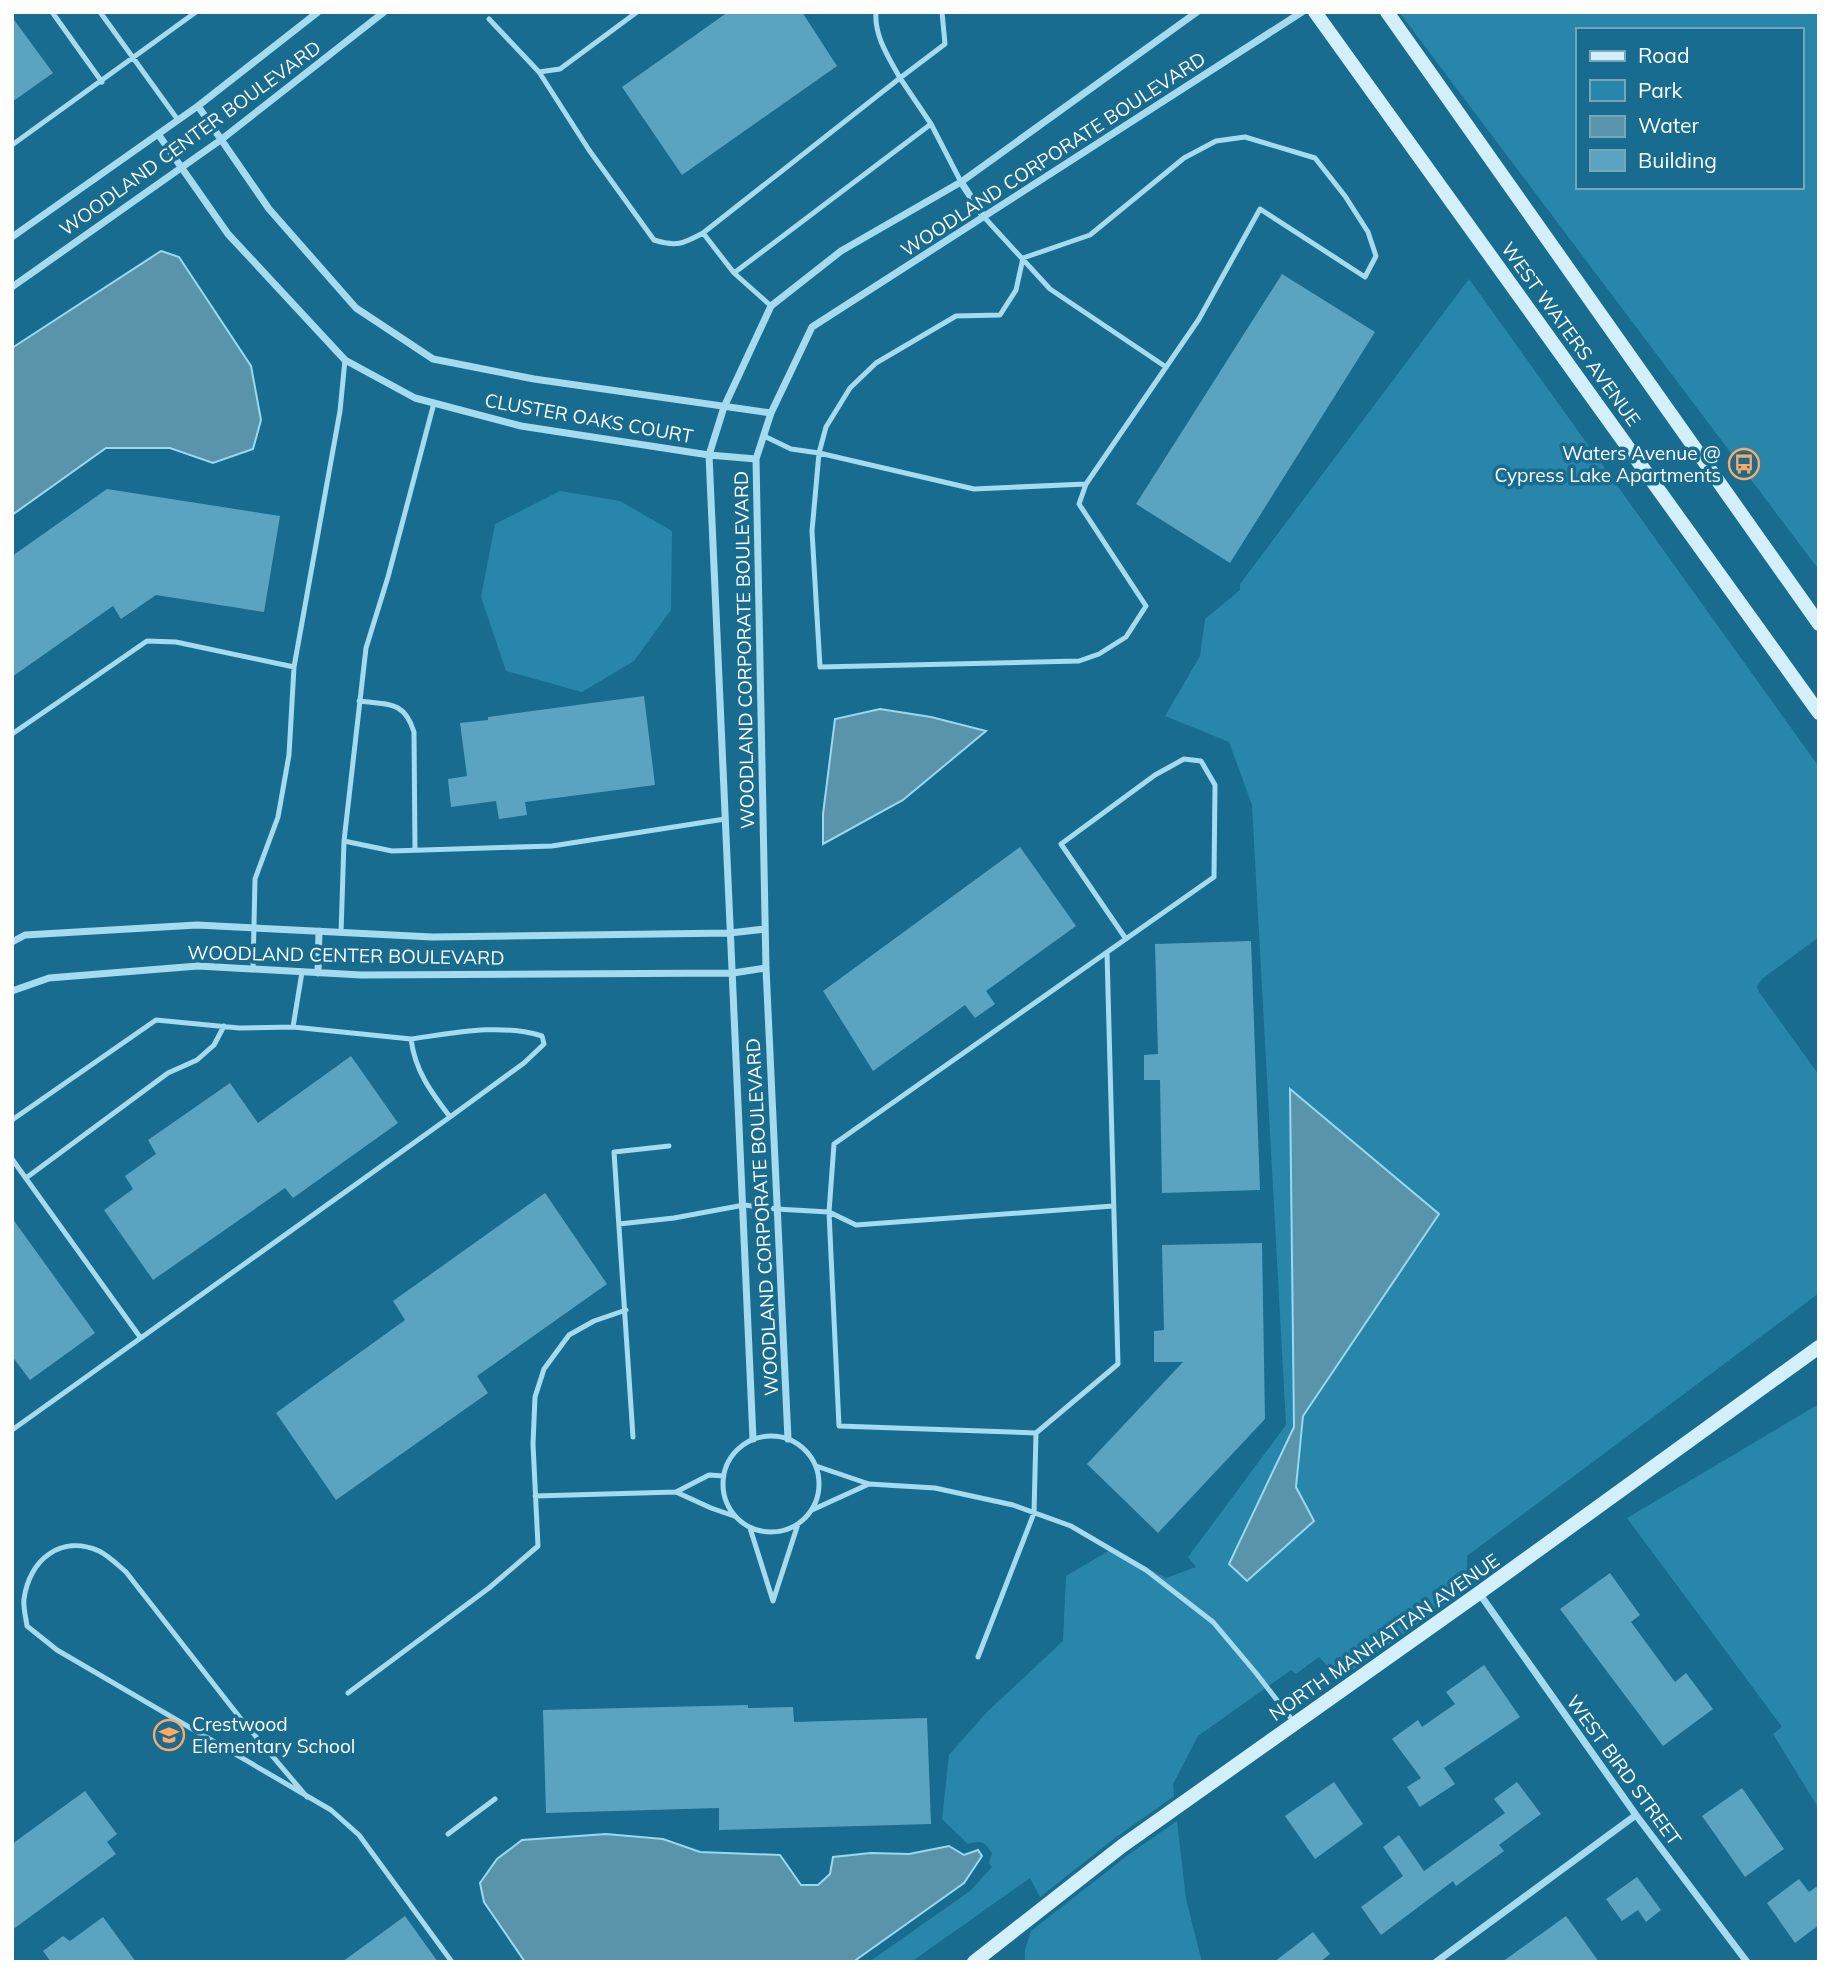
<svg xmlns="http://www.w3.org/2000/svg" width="1831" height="1974" font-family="Mulish,sans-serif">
  <rect width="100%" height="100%" fill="#186c8f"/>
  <path fill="#2886ab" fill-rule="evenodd" d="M1399 12H1819V570ZM1577 30H1801V187H1577Z
    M1469 279 1819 767V937L1762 979 1757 987 1759 992 1819 1075V1293L1467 1556 1468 1588 1340 1679 1319 1657 1296 1674 1291 1670 1198 1736 1173 1784 1174 1796 1115 1838 1040 1897 1030 1878 911 1962H869L970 1891 992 1867 989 1863 992 1853C984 1842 981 1840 968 1844L942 1819 949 1755 987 1712 1063 1641 1066 1576 1112 1549 1166 1578 1196 1567 1188 1557 1286 1425 1252 805 1229 742 1165 716 1200 656 1205 619 1240 590V584Z
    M560 491 620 501 672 531 671 610 634 661 582 692 506 671 481 597 495 524Z
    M1819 1404V1809L1773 1734 1782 1727 1627 1518Z
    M1177 1821 1186 1899 1202 1962H1025V1950L1031 1931 1128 1855Z"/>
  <path fill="#5a94ab" stroke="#98d9f1" stroke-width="2" d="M161 251 179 257 251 366 261 420 253 449 213 463 170 448H106L12 515V348Z
    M880 709 931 717 986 731 903 800 823 844V814L835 719Z
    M1290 1089 1439 1214 1303 1416 1296 1487 1314 1521 1247 1581 1229 1564 1294 1427Z
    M606 1834 663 1839 700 1852 780 1855 801 1885H818L830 1874 833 1857 871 1853 909 1854 949 1846 964 1855 978 1850 982 1856 964 1883 853 1962H525L484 1902 480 1883 497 1859 522 1840Z"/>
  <path fill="#5ba4c1" d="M728 12H802L837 66 682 175 622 87Z
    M12 17 53 73 12 102Z
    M1282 274 1375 332 1230 563 1136 504Z
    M107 489 280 516 264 612 156 595 121 619 113 606 12 677V556Z
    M644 696 655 785 525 802 527 815 499 819 496 801 451 807 448 779 467 776 460 723 488 720V717Z
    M1020 847 1076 926 986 991 995 1004 975 1018 965 1005 873 1071 823 991Z
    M1251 941 1260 1190 1162 1193 1160 1080H1144V1055L1158 1054 1155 944Z
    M351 1056 398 1123 293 1198 285 1188 153 1280 104 1210 133 1189 125 1176 156 1154 148 1140 230 1083 258 1123Z
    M545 1193 607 1284 477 1376 488 1393 336 1500 276 1413 405 1320 393 1301Z
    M12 1218 95 1333 30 1380 12 1356Z
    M1262 1243 1265 1419 1158 1533 1087 1464 1183 1362H1154V1331L1164 1330 1162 1245Z
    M1610 1573 1640 1615 1631 1622 1675 1682 1686 1673 1713 1709 1663 1746 1560 1609Z
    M1484 1665 1520 1717 1444 1768 1455 1784 1420 1807 1407 1787 1421 1778 1392 1739 1418 1720 1422 1727 1455 1704 1446 1692Z
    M748 1705V1708L793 1707 794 1722 927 1718 931 1824 719 1830V1808L546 1813 543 1710Z
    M1334 1782 1363 1824 1315 1859 1285 1816Z
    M1517 1782 1541 1814 1499 1845 1504 1851 1456 1886 1453 1881 1381 1935 1361 1907 1403 1876 1383 1847 1399 1835 1424 1871 1505 1813 1494 1799Z
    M1742 1788 1784 1849 1745 1877 1702 1816Z
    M85 1791 117 1834 107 1842 116 1854 12 1930V1844Z
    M1637 1877 1661 1910 1646 1922 1638 1910 1622 1921 1606 1899Z
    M1799 1879 1809 1892 1819 1885V1925L1795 1943 1767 1903Z
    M405 1916 438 1962H342Z
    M1566 1916 1599 1962H1502Z
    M103 1917 136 1962H51L43 1951 63 1936 70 1941Z
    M1313 1932 1330 1954 1320 1962H1274Z"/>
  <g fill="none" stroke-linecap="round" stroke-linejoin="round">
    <path stroke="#a5daef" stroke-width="5" d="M52 12 102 82
      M100 12 178 120
      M942 12 945 44 900 78 931 124 961 182
      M489 19 539 72 560 69 637 12
      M539 72 589 150 654 240C676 247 683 244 703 233
      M12 145 196 12
      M984 217 1050 289 1166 367
      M734 273 931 124
      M771 306 734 273 703 233 900 78C889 58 874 36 876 12
      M764 436 791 449 819 453 812 531 820 667 1079 661 1099 654 1126 637 1146 606 1079 504 1086 484 1199 319 1260 209 1365 277 1376 256 1368 232 1345 196 1315 158 1245 137 1216 141 1184 158 1090 235 1023 258 1016 290 1000 315 956 316 876 363 850 388 826 427 819 453 974 489 1086 484
      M359 701C388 705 404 700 414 732L415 850
      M12 734 147 641 176 642 294 667 340 411 345 360
      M344 841 392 851 552 846 725 819
      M341 933 344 841 366 648 388 577 434 403
      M253 969 255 879 278 817 289 755 294 667
      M411 1039C454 1033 500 1023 542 1036L544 1044 524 1063 450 1117
      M12 1120 156 1020 239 1028 293 1027
      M12 1159 140 1337
      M26 1178 168 1073 197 1060 214 1045 224 1026
      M1113 1206 856 1225 829 1212 834 1144 1214 877 1215 785 1201 761 1184 759 1155 775 1061 844 1126 939
      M619 1224 674 1218 744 1205 776 1209 829 1212 839 1426 1036 1433 1034 1513 978 1657
      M12 1430 450 1117C431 1092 415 1071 411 1039L293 1027 302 972
      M1036 1433 1118 1364 1107 953
      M723 1484a48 48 0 1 1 96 0a48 48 0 1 1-96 0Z
      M633 1437 614 1152 669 1146
      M816 1466 869 1484 935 1488 1013 1505 1071 1526 1146 1570 1213 1622 1256 1673 1293 1721
      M676 1492 711 1508 734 1516
      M535 1496 676 1492 709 1475 724 1476
      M812 1510 869 1484
      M750 1528 773 1601
      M773 1601 798 1524
      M348 1693 489 1588 538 1546 533 1444 535 1397 544 1369 569 1335 594 1321 626 1310
      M307 1797 241 1719 126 1572C118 1565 109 1556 99 1551 61 1534 29 1560 24 1599 23 1607 26 1618 27 1626L57 1650 331 1810 359 1835 452 1962
      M448 1834 495 1799"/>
    <path stroke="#a5daef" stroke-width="7" d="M198 106 269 209 356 308 433 359 534 379 771 413
      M158 134 228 234 345 360 415 398 521 426 709 455 756 459
      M961 182 984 217
      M12 237 198 106 318 12
      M12 287 222 139 384 12
      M12 942 25 935 197 925 432 937 730 933 765 929
      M318 973 319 931
      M12 991 49 978 198 966 361 975 733 973 766 968
      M753 1439 709 455 724 407 771 306 841 251 961 182 1197 12
      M788 1439 766 968 756 459 771 413 812 327 1302 12
      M1479 1593 1636 1815 1747 1962
      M1436 1962 1636 1815"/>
    <path stroke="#d3effa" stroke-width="14" d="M1315 12 1819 713
      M1387 12 1819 624
      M974 1962 1122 1846 1479 1593 1819 1347"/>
  </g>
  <defs>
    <g id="bus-ring" transform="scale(1.575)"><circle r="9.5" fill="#186c8f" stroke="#ffa863" stroke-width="1.5"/><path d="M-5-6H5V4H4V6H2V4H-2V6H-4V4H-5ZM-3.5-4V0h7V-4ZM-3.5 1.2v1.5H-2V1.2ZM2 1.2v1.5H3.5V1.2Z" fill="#ffa863"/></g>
    <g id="school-ring" transform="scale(1.575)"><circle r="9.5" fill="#186c8f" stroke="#ffa863" stroke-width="1.5"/><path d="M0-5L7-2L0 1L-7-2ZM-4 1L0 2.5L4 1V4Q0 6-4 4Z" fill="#ffa863"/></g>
  </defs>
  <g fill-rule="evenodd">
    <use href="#bus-ring" x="1744" y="464"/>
    <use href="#school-ring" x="169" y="1735"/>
  </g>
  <g text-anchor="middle" stroke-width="7" stroke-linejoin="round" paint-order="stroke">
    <g font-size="19" fill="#fff" stroke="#186c8f">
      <text transform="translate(190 138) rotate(-36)" y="7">WOODLAND CENTER BOULEVARD</text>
      <text transform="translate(1053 154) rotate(-33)" y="7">WOODLAND CORPORATE BOULEVARD</text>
      <text transform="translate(1571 334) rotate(54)" y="7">WEST WATERS AVENUE</text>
      <text transform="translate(589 418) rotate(10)" y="7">CLUSTER OAKS COURT</text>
      <text transform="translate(744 650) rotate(-91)" y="7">WOODLAND CORPORATE BOULEVARD</text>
      <text transform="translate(346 955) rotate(1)" y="7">WOODLAND CENTER BOULEVARD</text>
      <text transform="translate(762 1217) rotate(-93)" y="7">WOODLAND CORPORATE BOULEVARD</text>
      <text transform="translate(1384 1637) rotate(-35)" y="7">NORTH MANHATTAN AVENUE</text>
      <text transform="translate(1624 1770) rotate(54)" y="7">WEST BIRD STREET</text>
    </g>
    <g font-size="19" fill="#fff" stroke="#186c8f" text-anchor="end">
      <text x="1721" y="460">Waters Avenue @<tspan x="1721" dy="22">Cypress Lake Apartments</tspan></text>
      <text x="192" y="1731" text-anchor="start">Crestwood<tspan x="192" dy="22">Elementary School</tspan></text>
    </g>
  </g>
  <rect width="1831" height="1974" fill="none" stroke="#ffffff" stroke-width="28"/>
  <rect x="1576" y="28" width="228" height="161" fill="#186c8f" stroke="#74a7bc" stroke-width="2"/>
  <rect x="1590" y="51" width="35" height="10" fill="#d3effa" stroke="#74a7bc" stroke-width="2"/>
  <text x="1638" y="63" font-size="21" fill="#ffffff">Road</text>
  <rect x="1590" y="80" width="35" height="21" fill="#2886ab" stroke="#74a7bc" stroke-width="2"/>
  <text x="1638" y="98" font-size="21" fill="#ffffff">Park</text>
  <rect x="1590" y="116" width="35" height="21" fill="#5a94ab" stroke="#74a7bc" stroke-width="2"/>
  <text x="1638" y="133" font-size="21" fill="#ffffff">Water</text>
  <rect x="1590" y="150" width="35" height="21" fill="#5ba4c1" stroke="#74a7bc" stroke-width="2"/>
  <text x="1638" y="168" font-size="21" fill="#ffffff">Building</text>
</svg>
